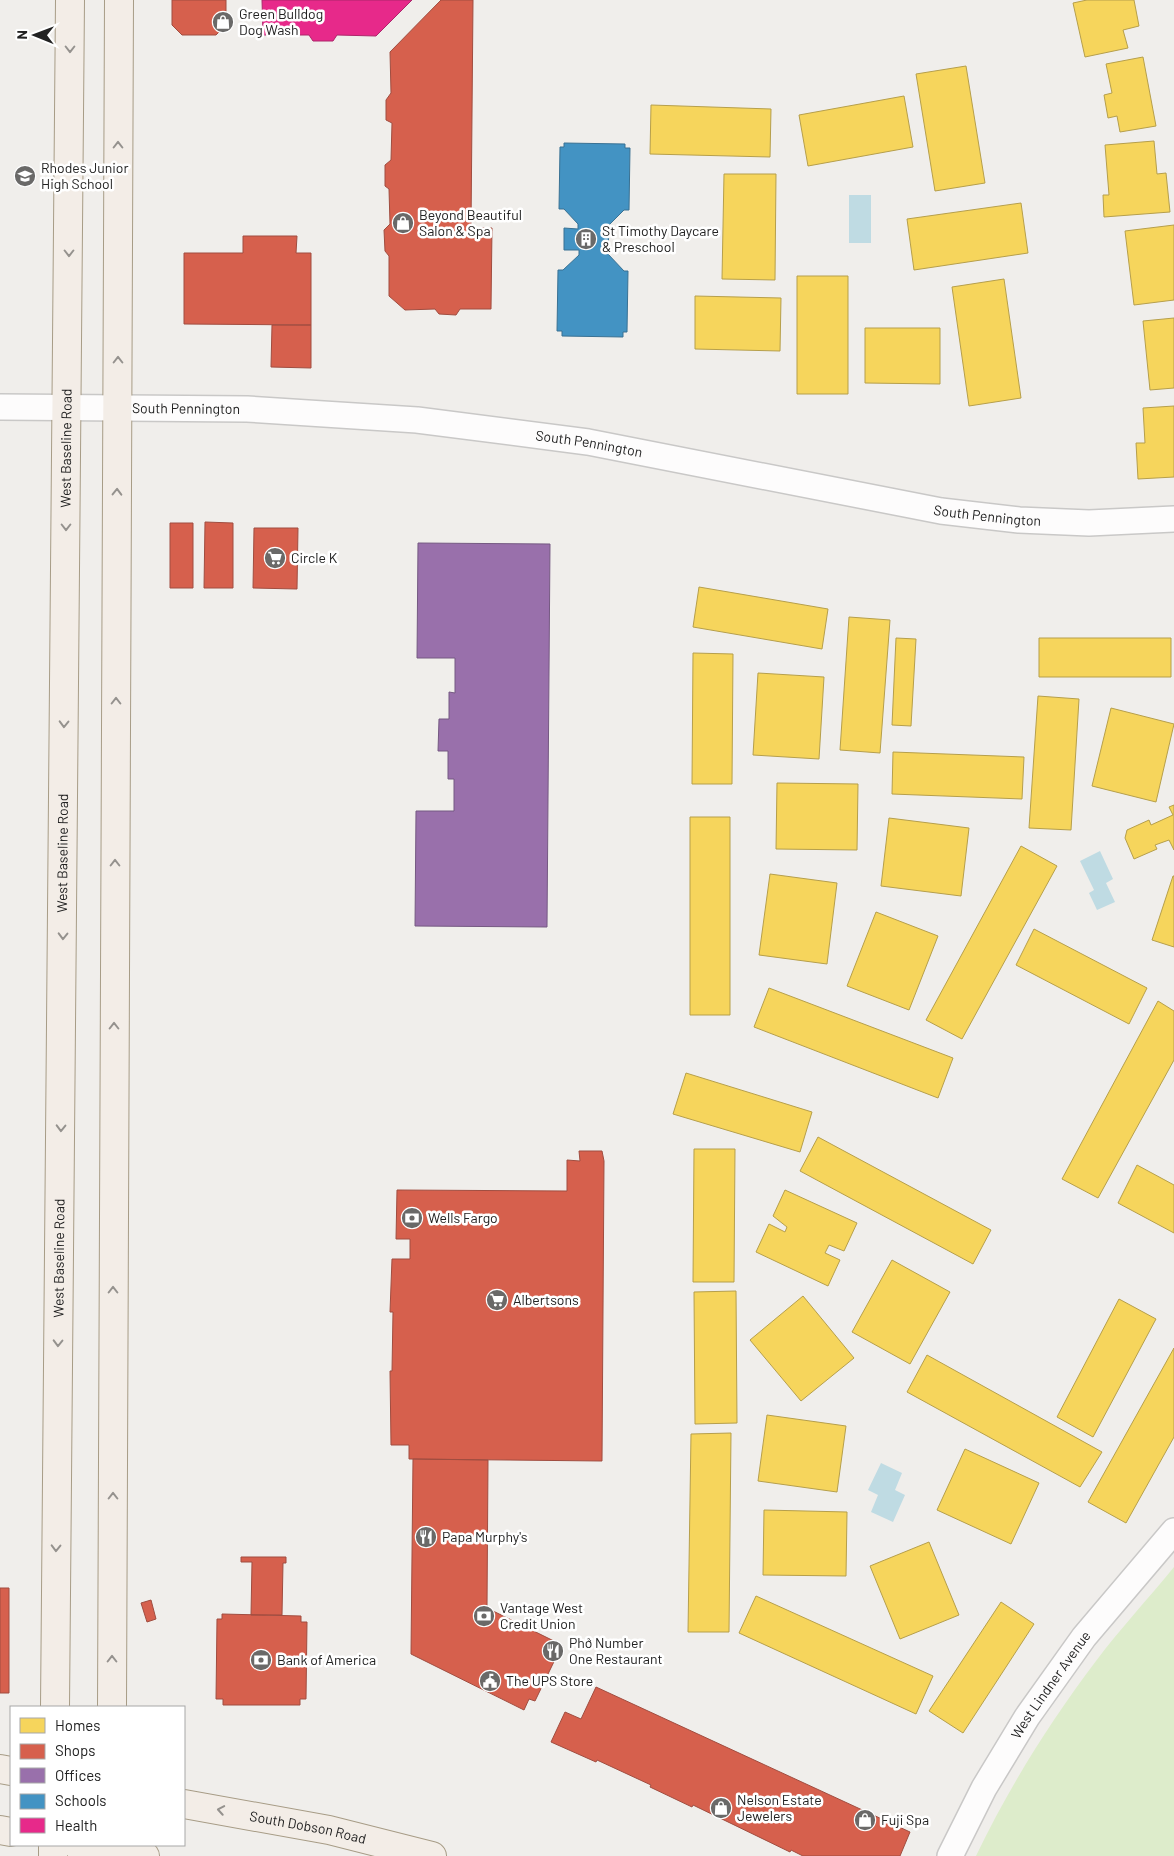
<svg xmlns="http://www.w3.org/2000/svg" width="1174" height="1856" font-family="Barlow,sans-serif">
  <rect width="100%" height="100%" fill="#f0eeeb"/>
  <path fill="#ddeccb" d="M1174 1567V1856H976C1009 1787 1050 1722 1096 1661 1120 1629 1148 1599 1174 1567Z"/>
  <path fill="#bfdbe3" d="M849 195H871V243H849Z
    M1100 851 1113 879 1106 883 1115 902 1097 910 1089 893 1094 890 1080 861Z
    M881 1463 902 1473 895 1490 905 1495 893 1522 871 1512 878 1495 868 1490Z"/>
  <path fill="#f6d55c" stroke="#b69f4b" d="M1087 0H1134L1139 26 1123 30 1128 48 1085 57 1073 3Z
    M1143 57 1156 126 1120 132 1117 116 1108 118 1104 95 1112 93 1106 64Z
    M966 66 985 183 935 191 916 74Z
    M904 96 913 147 808 166 799 115Z
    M651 105 771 109 770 157 650 154Z
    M1154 141 1157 174 1166 173 1170 212 1104 217 1103 195H1109L1105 145Z
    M724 174H776L775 280 722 279Z
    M1021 203 1028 253 914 270 907 219Z
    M1174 225V300L1134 305 1125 231Z
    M797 276H848V394H797Z
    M1004 279 1021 398 969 406 952 287Z
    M695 296 781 298 780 351 695 349Z
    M1174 318V388L1150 390 1143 321Z
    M865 328H940V384L865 383Z
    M1174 406V477L1138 479 1136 443H1145L1143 408Z
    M699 587 828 609 822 649 693 627Z
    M849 617 890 620 880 753 840 750Z
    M896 638 916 639 911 726 892 725Z
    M1039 638H1171V677H1039Z
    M693 653 733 654 732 784H692Z
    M758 673 824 677 819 759 753 755Z
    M1038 696 1079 699 1071 830 1029 828Z
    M1111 708 1174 724 1156 802 1092 786Z
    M893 752 1024 757 1022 799 892 794Z
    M777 783 858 784 857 850 776 849Z
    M1174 805V850L1169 840 1155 845 1157 849 1134 859 1125 838 1127 830 1149 820 1151 825 1173 815 1169 807Z
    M690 817H730V1015H690Z
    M889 818 969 828 961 896 881 886Z
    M1021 846 1057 866 962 1039 926 1020Z
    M770 874 837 883 827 964 759 955Z
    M1173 876H1174V947L1152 940Z
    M876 912 938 936 909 1010 847 986Z
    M1034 929 1147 988 1129 1024 1016 965Z
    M769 988 953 1058 938 1098 754 1027Z
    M1158 1001 1174 1011V1060L1098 1198 1062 1179Z
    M686 1073 812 1112 800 1152 673 1114Z
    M818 1137 991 1230 973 1264 800 1171Z
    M694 1149H735L734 1282H693Z
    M1137 1165 1174 1185V1233L1118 1203Z
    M785 1190 857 1223 844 1251 829 1245 825 1253 840 1260 828 1286 756 1252 769 1224 785 1232 787 1227 773 1216Z
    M892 1260 950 1292 910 1364 852 1332Z
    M736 1291 737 1423 695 1424 694 1292Z
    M803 1296 854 1358 801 1401 750 1340Z
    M1119 1299 1156 1319 1093 1437 1057 1417Z
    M1174 1348V1437L1126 1523 1088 1502Z
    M927 1355 1102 1452 1080 1487 907 1392Z
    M767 1415 846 1426 837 1492 758 1481Z
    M731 1433 729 1632H688L691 1434Z
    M965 1449 1039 1483 1011 1544 937 1510Z
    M764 1510 847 1512 846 1576 763 1575Z
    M929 1542 959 1615 900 1639 870 1566Z
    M756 1596 933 1676 916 1714 739 1633Z
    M1001 1602 1034 1624 963 1733 929 1711Z"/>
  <path fill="#d6604d" stroke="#a04d40" d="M172 0H226V25L216 35H182L172 25Z
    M441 0H473L471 228H492L491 309H460L456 315 439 314 435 309 405 310 389 296V256L385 251 384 230 390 224 389 189 385 186V165L391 160 392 123 386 120V100L391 93 390 52Z
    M243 236H297L296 253H311V325L184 324V253H243Z
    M272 325H311V368L271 367Z
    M205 522 233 523V588H204Z
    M170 523H193V588H170Z
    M254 528H298L297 589 253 588Z
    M579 1151H602L604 1161 602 1461 409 1459V1445H391L390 1371H392L393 1312H390L392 1259H410V1239H396L397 1190 567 1191V1160L580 1161Z
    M413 1459 488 1460 487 1608 562 1645 535 1701 529 1699 524 1710 411 1654Z
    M241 1557H286V1563H283L282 1615H251L252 1562H241Z
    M0 1588H9V1693H0Z
    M151 1600 156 1619 147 1622 141 1603Z
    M222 1614 301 1616V1622H307L306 1699H300V1705H223V1699H216L217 1619H222Z
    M596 1687 910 1832 900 1856H803L791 1850 790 1852 693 1805 692 1807 650 1787 651 1785 597 1760 596 1762 551 1742 565 1712 581 1719Z"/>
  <path fill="#9970ab" stroke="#755982" d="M418 543 550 544 547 927 415 926 416 811H454V779H448V751H438L439 719H449V692L455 693V658H417Z"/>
  <path fill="#4393c3" stroke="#397193" d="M564 143 625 144V148H630L629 210H624L609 225 608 254 624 271H628L627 332H623V337L562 336V331H557L558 270H563L579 255V250H564V228L578 229V224L564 209H559L560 147H564Z"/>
  <path fill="#e7298a" stroke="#ac276b" d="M262 0H412L376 36 337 35 333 41H313L309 35H263Z"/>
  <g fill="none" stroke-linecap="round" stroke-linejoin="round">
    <g stroke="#c9c8c7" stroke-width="28">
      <g id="minor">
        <path id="s1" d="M0 407 247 409 417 420 588 442 941 511 1019 520 1089 523 1174 519"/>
        <path id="s2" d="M950 1856 984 1788 1027 1717 1084 1637 1174 1531"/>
      </g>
    </g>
    <g stroke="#a79c86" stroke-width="30">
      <g id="major">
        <path id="s3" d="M55 1707 70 0"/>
        <path d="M112 1707 119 0"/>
        <path d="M0 1769 11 1771"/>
        <path id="s4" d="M184 1804 329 1830 432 1856"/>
        <path d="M0 1830 11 1832"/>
        <path d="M77 1845 145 1856"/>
        <path d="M53 1856V1845"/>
      </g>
    </g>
    <use href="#minor" stroke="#fdfcfc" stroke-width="25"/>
    <use href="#major" stroke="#f3ede7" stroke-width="28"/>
  </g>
  <defs><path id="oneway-chevron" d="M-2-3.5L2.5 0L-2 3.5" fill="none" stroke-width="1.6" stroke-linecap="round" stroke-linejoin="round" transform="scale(1.25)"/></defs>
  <g stroke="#95928e">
    <use href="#oneway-chevron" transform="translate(70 49) rotate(90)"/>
    <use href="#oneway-chevron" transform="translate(118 145) rotate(-90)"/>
    <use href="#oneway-chevron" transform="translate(69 253) rotate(90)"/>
    <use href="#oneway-chevron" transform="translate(118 360) rotate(-90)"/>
    <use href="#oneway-chevron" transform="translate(117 492) rotate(-89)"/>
    <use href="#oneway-chevron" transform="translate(66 527) rotate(90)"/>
    <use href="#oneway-chevron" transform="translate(116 701) rotate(-90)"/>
    <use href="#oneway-chevron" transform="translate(64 724) rotate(91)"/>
    <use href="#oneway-chevron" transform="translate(115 863) rotate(-90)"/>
    <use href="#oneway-chevron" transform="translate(63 936) rotate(91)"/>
    <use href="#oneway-chevron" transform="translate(114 1026) rotate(-90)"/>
    <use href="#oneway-chevron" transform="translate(61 1128) rotate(91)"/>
    <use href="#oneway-chevron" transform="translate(113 1290) rotate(-90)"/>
    <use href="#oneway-chevron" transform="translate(58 1343) rotate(91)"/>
    <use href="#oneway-chevron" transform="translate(113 1496) rotate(-90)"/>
    <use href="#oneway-chevron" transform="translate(56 1548) rotate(91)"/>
    <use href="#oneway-chevron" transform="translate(112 1659) rotate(-90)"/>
    <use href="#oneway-chevron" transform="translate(221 1810) rotate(-170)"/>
  </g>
  <defs>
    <g id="shop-disc" transform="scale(1.125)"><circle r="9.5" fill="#6a6968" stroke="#fff"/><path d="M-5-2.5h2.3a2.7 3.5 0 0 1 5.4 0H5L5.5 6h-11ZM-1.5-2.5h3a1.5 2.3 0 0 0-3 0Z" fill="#fff"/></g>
    <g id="school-disc" transform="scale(1.125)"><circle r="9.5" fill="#6a6968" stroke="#fff"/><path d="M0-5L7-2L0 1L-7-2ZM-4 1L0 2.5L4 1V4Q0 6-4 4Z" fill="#fff"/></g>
    <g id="building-disc" transform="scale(1.125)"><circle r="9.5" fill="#6a6968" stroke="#fff"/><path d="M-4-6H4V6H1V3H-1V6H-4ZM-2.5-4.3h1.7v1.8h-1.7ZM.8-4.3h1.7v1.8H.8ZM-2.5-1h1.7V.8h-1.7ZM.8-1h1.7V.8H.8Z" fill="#fff"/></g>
    <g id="supermarket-disc" transform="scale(1.125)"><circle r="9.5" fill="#6a6968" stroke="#fff"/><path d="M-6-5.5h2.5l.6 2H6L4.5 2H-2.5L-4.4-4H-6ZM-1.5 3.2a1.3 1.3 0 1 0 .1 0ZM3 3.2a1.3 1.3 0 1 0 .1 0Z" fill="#fff"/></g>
    <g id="bank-disc" transform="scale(1.125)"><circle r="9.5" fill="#6a6968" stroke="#fff"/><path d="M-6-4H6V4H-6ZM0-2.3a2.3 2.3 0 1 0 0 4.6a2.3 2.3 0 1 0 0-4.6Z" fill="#fff"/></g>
    <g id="restaurant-disc" transform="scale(1.125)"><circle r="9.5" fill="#6a6968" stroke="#fff"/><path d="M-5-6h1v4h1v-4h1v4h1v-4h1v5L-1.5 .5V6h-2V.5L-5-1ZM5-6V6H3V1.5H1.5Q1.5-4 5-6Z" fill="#fff"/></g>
    <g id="civic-disc" transform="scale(1.125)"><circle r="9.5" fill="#6a6968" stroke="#fff"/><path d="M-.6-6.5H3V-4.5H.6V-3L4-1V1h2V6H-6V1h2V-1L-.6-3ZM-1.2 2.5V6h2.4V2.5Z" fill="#fff"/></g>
  </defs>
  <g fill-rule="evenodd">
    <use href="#shop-disc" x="223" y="22"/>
    <use href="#school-disc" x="25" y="176"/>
    <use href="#shop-disc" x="403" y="223"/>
    <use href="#building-disc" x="586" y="239"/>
    <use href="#supermarket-disc" x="275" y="558"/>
    <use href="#bank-disc" x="412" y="1218"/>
    <use href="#supermarket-disc" x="497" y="1300"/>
    <use href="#restaurant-disc" x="426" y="1537"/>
    <use href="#bank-disc" x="484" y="1616"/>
    <use href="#restaurant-disc" x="553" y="1651"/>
    <use href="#bank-disc" x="261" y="1660"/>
    <use href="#civic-disc" x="490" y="1681"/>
    <use href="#shop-disc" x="721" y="1808"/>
    <use href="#shop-disc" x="865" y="1820"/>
  </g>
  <g text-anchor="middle" stroke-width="5" stroke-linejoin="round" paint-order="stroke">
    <g font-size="14" fill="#222" stroke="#fff" text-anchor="start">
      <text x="239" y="19">Green Bulldog<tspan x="239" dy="16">Dog Wash</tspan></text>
      <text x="41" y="173">Rhodes Junior<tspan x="41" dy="16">High School</tspan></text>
      <text x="419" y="220">Beyond Beautiful<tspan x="419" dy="16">Salon &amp; Spa</tspan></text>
      <text x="602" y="236">St Timothy Daycare<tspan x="602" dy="16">&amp; Preschool</tspan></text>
      <text x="291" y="563">Circle K</text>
      <text x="428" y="1223">Wells Fargo</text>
      <text x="513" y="1305">Albertsons</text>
      <text x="442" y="1542">Papa Murphy's</text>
      <text x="500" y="1613">Vantage West<tspan x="500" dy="16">Credit Union</tspan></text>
      <text x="569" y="1648">Phở Number<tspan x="569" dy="16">One Restaurant</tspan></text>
      <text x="277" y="1665">Bank of America</text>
      <text x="506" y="1686">The UPS Store</text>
      <text x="737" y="1805">Nelson Estate<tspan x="737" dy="16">Jewelers</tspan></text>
      <text x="881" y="1825">Fuji Spa</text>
    </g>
    <g font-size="14" fill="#222" stroke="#fff">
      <text dy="5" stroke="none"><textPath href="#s1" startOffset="186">South Pennington</textPath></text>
      <text dy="5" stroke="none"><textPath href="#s1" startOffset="591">South Pennington</textPath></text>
      <text dy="5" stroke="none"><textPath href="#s3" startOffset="1259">West Baseline Road</textPath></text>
      <text dy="5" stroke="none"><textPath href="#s1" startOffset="996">South Pennington</textPath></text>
      <text dy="5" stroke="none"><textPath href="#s3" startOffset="854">West Baseline Road</textPath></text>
      <text dy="5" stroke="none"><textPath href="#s3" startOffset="449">West Baseline Road</textPath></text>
      <text dy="5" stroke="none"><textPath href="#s2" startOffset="199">West Lindner Avenue</textPath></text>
      <text dy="5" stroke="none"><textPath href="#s4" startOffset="126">South Dobson Road</textPath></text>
    </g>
  </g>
  <rect x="10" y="1706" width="175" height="140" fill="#ffffff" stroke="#a7a7a7"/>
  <rect x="20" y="1718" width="25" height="15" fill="#f6d55c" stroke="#a7a7a7"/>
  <text x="55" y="1731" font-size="15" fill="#222222">Homes</text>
  <rect x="20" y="1744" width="25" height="15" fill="#d6604d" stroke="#a7a7a7"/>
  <text x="55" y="1756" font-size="15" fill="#222222">Shops</text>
  <rect x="20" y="1768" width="25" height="15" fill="#9970ab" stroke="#a7a7a7"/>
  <text x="55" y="1781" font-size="15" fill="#222222">Offices</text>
  <rect x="20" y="1794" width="25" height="15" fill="#4393c3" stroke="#a7a7a7"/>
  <text x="55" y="1806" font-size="15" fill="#222222">Schools</text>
  <rect x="20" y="1818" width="25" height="15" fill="#e7298a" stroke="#a7a7a7"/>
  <text x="55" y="1831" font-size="15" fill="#222222">Health</text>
  <g transform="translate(35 35) rotate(271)" stroke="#ffffff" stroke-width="4" paint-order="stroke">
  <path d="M0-4L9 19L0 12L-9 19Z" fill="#222222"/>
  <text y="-8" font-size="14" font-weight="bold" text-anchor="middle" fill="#222222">N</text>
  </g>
</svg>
